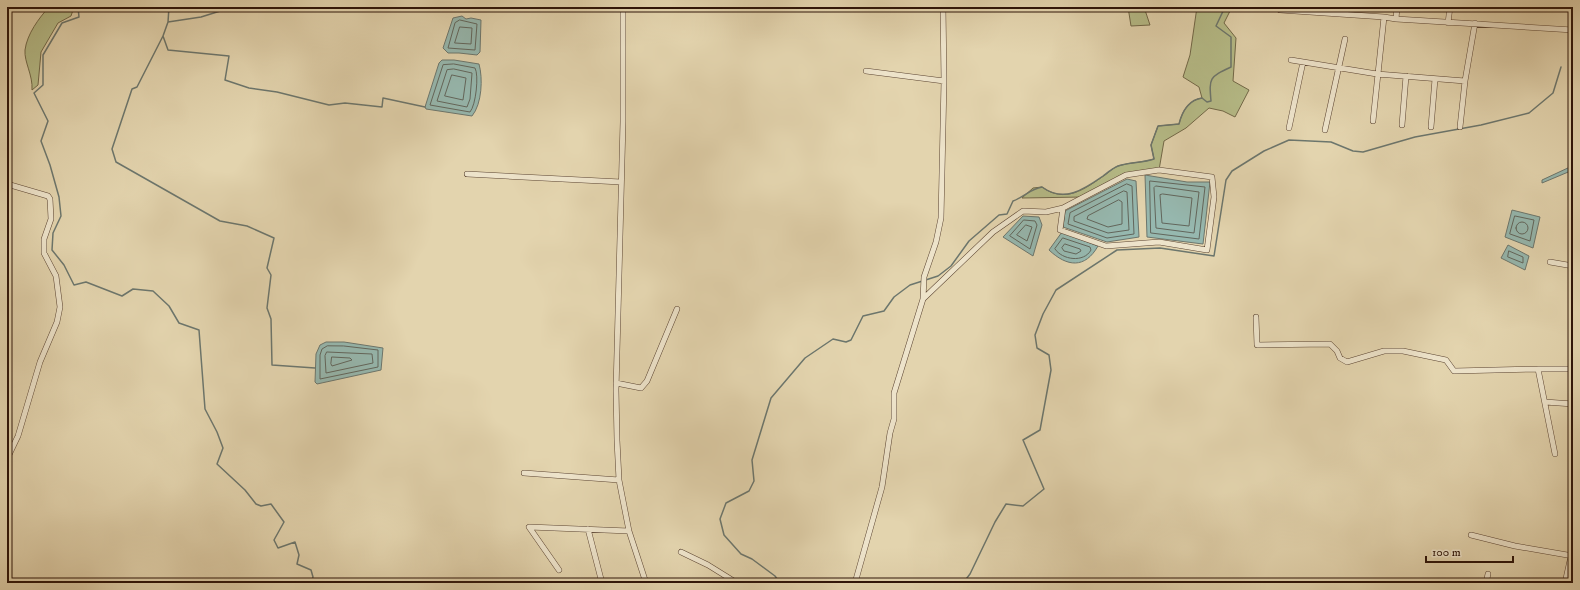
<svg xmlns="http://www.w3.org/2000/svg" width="1580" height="590" font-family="'IM FELL DW Pica',serif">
  <rect width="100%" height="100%" fill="#e3d4ae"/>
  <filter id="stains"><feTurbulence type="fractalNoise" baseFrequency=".005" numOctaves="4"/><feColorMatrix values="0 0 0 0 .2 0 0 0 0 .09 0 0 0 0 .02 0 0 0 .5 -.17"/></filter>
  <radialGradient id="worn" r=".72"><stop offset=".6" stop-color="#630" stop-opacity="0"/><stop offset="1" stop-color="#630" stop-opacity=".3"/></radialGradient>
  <path fill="#b6bc88" stroke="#726848" d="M49 7H74L71 16 58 23 41 52 38 85 32 90C33 75 24 62 25 50 27 34 39 18 49 7Z
    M1128 7H1144L1150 25 1131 26Z
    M1197 7H1232L1224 23 1236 38 1233 81 1249 90 1235 117 1223 111 1209 108 1186 128 1164 141 1159 170 1126 175 1083 197 1022 198 1033 188 1042 187C1065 204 1085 189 1105 175 1109 172 1113 168 1118 166 1130 162 1142 163 1154 159L1151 145 1158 126 1179 124C1182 112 1188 100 1202 98L1199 87 1183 77 1190 55Z"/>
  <path fill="#96b8af" stroke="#6c766d" d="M462 16 466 19 471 18 481 20 480 52 477 55 459 53H448L443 48 453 18Z
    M442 60H454L479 64C483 78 482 104 472 116L426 109 425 107 439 63Z
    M1570 167H1573V170L1542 183V180Z
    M1145 175 1187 182H1210L1203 244 1147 237Z
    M1127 179 1136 181 1139 237 1107 242 1063 227 1065 211Z
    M1512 210 1540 217 1533 248 1505 237Z
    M1023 216 1039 217 1042 225 1033 256 1003 237Z
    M1062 232 1098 246C1085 269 1067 267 1049 250Z
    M1508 245 1529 256 1525 270 1501 258Z
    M326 342H344L383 348 381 370 317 384 315 382 316 354 320 345Z"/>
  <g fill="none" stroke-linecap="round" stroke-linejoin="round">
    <path stroke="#62665c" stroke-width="1" d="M460 20 477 24 475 50 448 48 455 23Z
      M460 27 472 28 471 44 455 43Z
      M454 64 475 68C479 75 476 105 470 112L430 105 443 65Z
      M454 69 472 73 470 99 467 107 437 101 447 70Z
      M452 75 466 78 463 100 445 96Z
      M1150 181 1205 187 1199 239 1151 233Z
      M1127 184 1132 186 1134 234 1107 238 1068 224 1070 213Z
      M1156 186 1199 192 1194 233 1156 228 1154 188Z
      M1124 191 1127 192 1129 230 1108 233 1074 221V217Z
      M1163 194 1192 198 1189 226 1162 223 1160 195Z
      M1119 200 1122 202V224L1108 227 1087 219 1088 216Z
      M1515 216 1534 220 1530 241 1510 234Z
      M1024 220 1035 221 1037 225 1030 249 1010 236Z
      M1516 228a6 6 0 1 1 12 0a6 6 0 1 1-12 0Z
      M1026 225 1032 227 1027 241 1017 235Z
      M1063 238 1090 247 1091 250C1084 263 1062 260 1055 249Z
      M1065 244 1080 249 1081 251 1076 254 1064 251 1062 248Z
      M1509 251 1523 257V263L1508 257Z
      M344 346 378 350V367L320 379V355L322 349 327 346Z
      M327 352 372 354 373 363 326 373 325 356Z
      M332 357 350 358 352 360 332 366 331 364Z"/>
    <path stroke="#6c766d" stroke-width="1.5" d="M78 7 79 17 62 23 43 55V85L34 93 48 121 41 141 50 165 59 197 61 216 53 233 52 250 64 265 74 285 86 282 122 296 133 289 153 291 169 306 179 323 199 330 205 409 217 432 223 448 217 464 245 490 256 504 261 506 271 504 284 522 274 540 278 548 295 542 299 555 297 564 311 570 313 577 311 583
      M169 7 168 22 163 36 168 50 229 56 225 80 249 88 277 92 329 105 345 103 382 107 383 98 425 107
      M168 22 201 17 233 7
      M163 36 137 87 132 89 112 149 116 162 220 221 247 226 274 238 267 268 271 275 267 308 271 319 272 365 315 368
      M780 583 775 576 752 559 741 554 724 535 720 519 726 503 749 491 754 481 752 460 771 398 805 358 833 339 846 342 851 340 863 316 884 311 894 297 910 285 938 276 951 266 969 241 999 215 1007 214 1013 201C1024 197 1030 189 1042 187 1064 203 1083 190 1103 176 1107 173 1113 168 1118 166 1130 162 1142 163 1154 159L1151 145 1158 126 1179 124C1182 112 1188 100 1202 98L1207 102 1211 101C1209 78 1209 77 1231 67V37L1216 26 1225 7
      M963 583 970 574 995 522 1006 504 1023 506 1044 489 1023 440 1040 430 1051 370 1049 355 1037 348 1035 335 1043 314 1056 290 1117 250 1160 248 1214 256 1226 180 1232 171 1264 151 1289 140 1331 142 1353 151 1363 152 1415 137 1481 125 1529 113 1553 93 1561 67"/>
    <g stroke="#5b4432" stroke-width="6">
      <path id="street" d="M623 7V122L616 390 617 440 619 480 629 531 646 583
        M1280 7V10L1384 17
        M1397 7 1396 19 1573 30
        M1448 23 1450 7
        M1291 60 1377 74 1465 81
        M866 71 944 81
        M1373 121 1384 17 1396 19
        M1402 125 1406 76
        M1431 127 1435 79
        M1460 127 1465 81 1475 23
        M1289 128 1303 62
        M1325 130 1345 39
        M467 174 621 182
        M7 184 48 196 50 199 51 219 44 239V253L56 276 60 307 57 322 40 362 18 436 7 459
        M1550 262 1573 266
        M923 299 993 232 1023 211 1046 212 1063 208 1126 175 1159 170 1212 177 1214 197 1207 250 1159 242 1106 246 1060 230 1063 208
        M1256 317 1257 345 1330 344 1337 351 1340 358 1347 362 1384 351H1403L1446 360 1454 371 1538 369
        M616 383 641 388 647 381 677 309
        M1545 402 1573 404
        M1555 454 1538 369H1573
        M524 473 619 480
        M588 529 602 583
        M1471 535 1515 546 1573 556
        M681 552 708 565 737 583
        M559 570 529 527 629 531
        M855 583 882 487 890 433 894 419V393L923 299 924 277 936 242 941 218 944 81 943 7
        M1486 583 1488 574
        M1565 583 1571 556"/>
    </g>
    <use href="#street" stroke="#ede3ca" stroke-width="5"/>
  </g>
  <rect width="1580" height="590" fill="none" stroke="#e3d4ae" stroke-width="24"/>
  <rect x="8" y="8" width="1564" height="574" fill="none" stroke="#2e1409" stroke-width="2"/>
  <rect x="12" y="12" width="1556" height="566" fill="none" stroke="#2e1409"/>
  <path d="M1426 556v6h87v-6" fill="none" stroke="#2e1409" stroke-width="2"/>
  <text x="1432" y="556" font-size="12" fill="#2e1409" stroke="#ede3ca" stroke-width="3" paint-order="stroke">100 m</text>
  <rect width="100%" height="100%" filter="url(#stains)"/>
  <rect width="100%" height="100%" fill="url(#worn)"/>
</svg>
